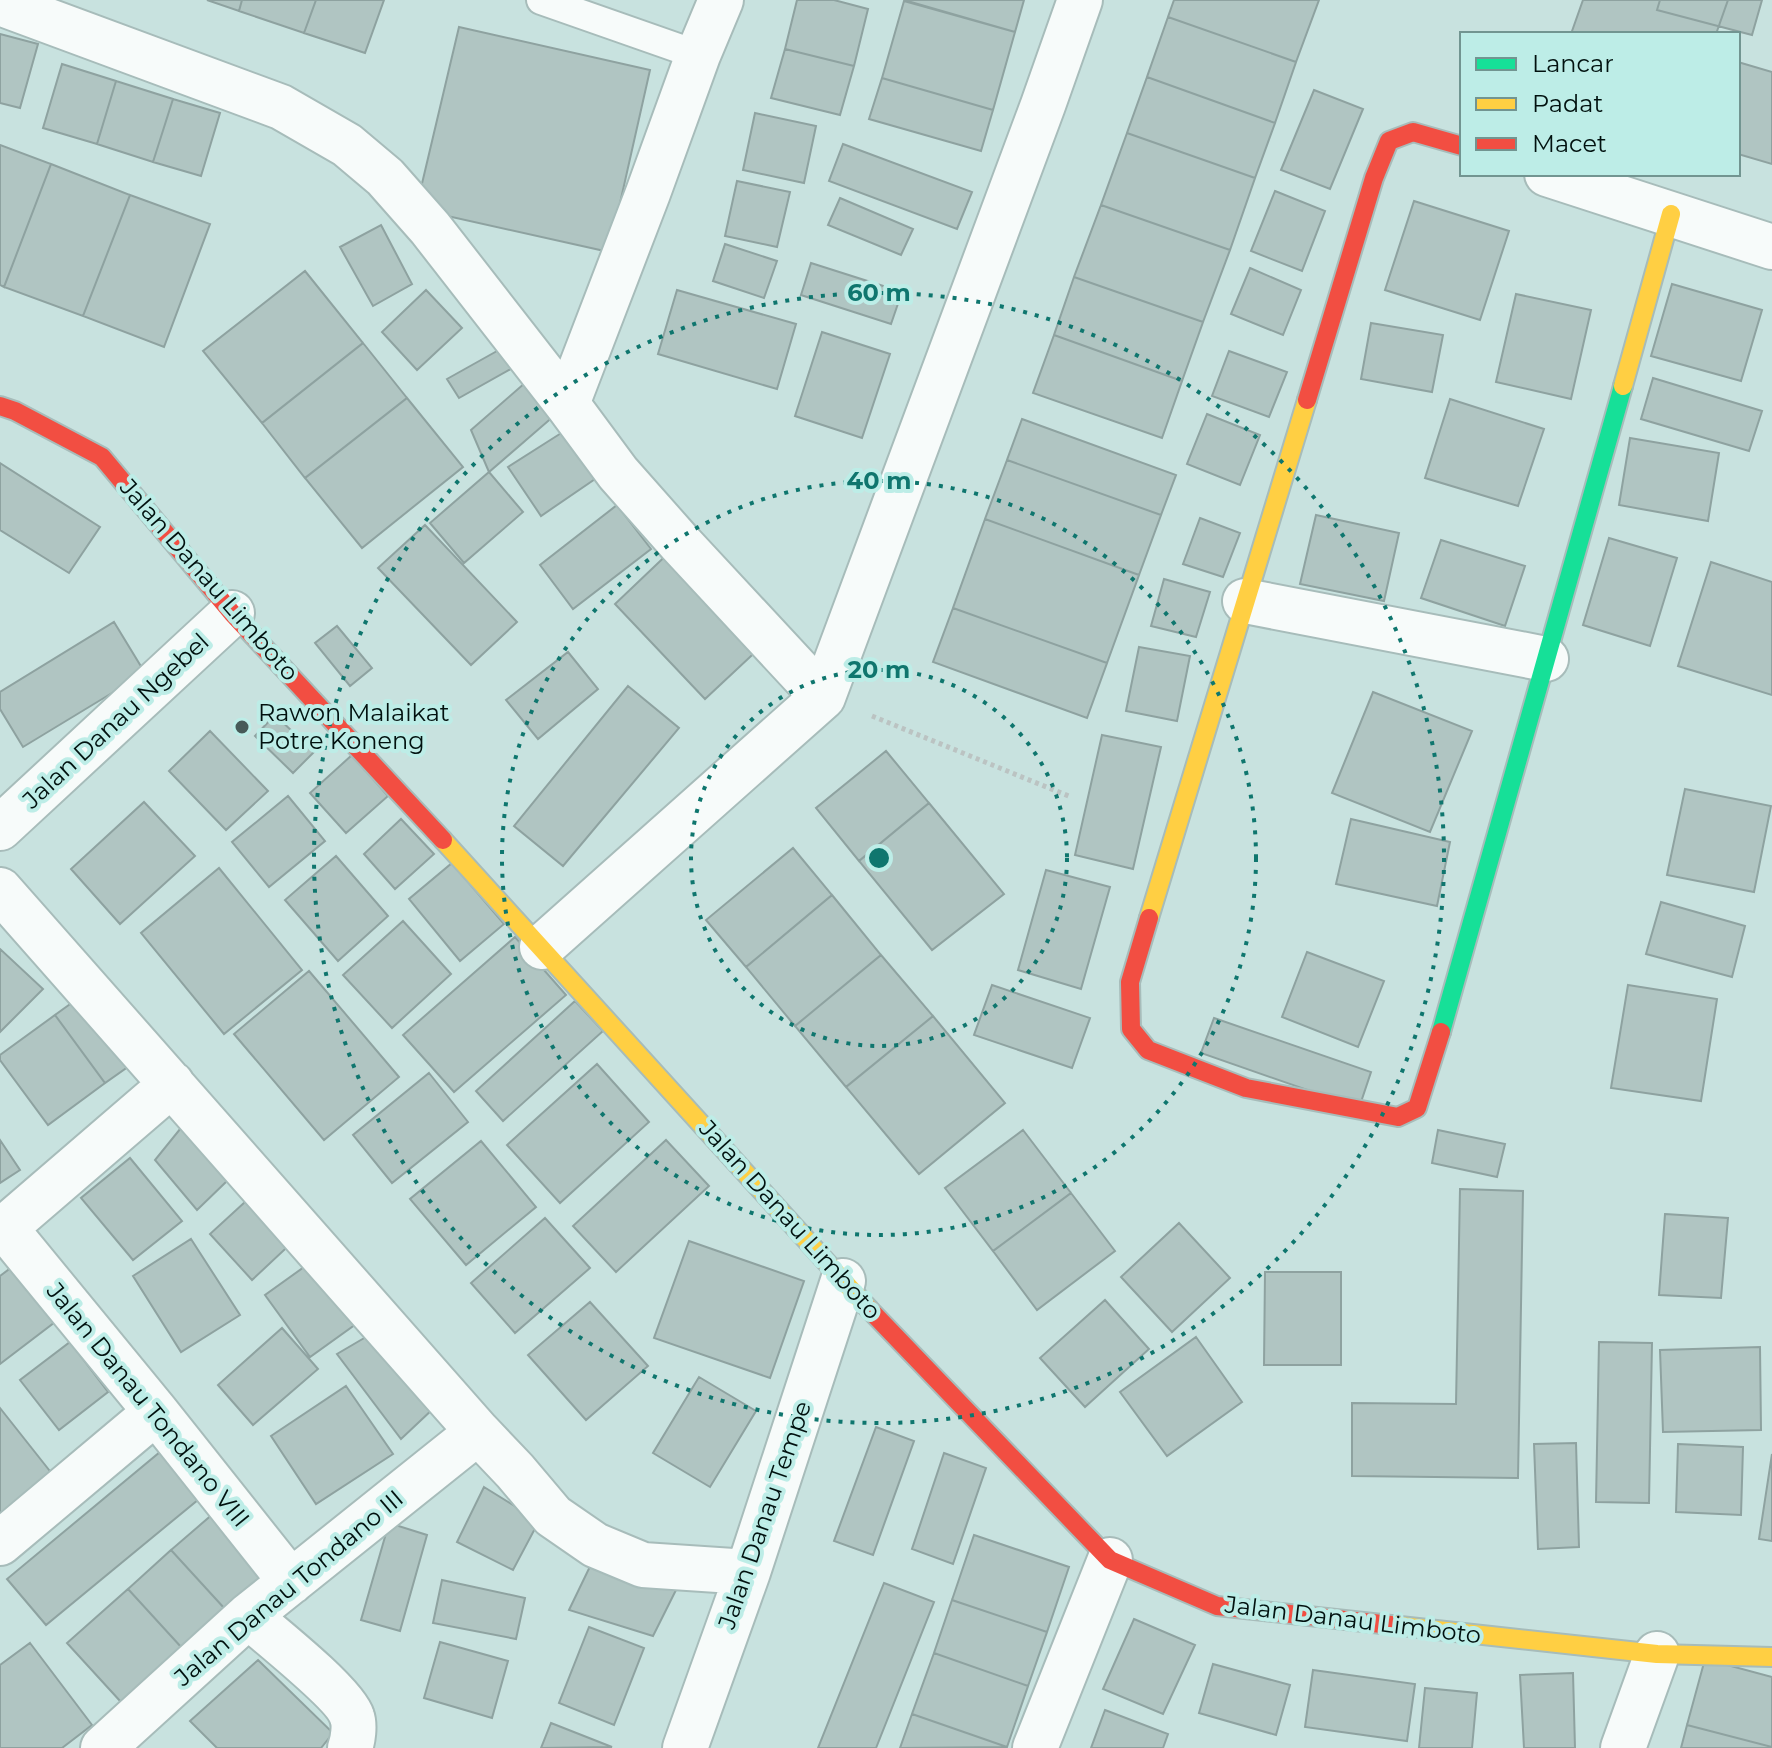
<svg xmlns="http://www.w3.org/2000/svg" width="1772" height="1748" font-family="Montserrat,sans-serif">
  <rect width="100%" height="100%" fill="#c8e2df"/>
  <path fill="#b0c5c2" stroke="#8ea2a0" stroke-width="2" d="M207 0H242L239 11Z
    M242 0H316L304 33 239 11Z
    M316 0H384L365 53 304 33Z
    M797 0H834L868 9 854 66 785 49Z
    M904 0H1024L1015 32Z
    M1174 0H1319L1296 62 1168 17Z
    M1583 0H1728L1716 34H1571Z
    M1660 0H1762L1752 35 1657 10Z
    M904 1 1015 32 993 110 882 78Z
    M1168 17 1296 62 1275 123 1147 77Z
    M459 27 650 70 609 252 416 209Z
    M0 34 38 44 20 108 0 103Z
    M785 49 854 66 840 115 771 98Z
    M1738 62 1772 72V164L1738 154Z
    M62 64 116 81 97 144 43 128Z
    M1147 77 1275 123 1255 178 1127 133Z
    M882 78 993 110 981 151 869 119Z
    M116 81 173 99 153 162 97 144Z
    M1314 90 1363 109 1330 189 1281 170Z
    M173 99 220 113 201 176 153 162Z
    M755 113 816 126 804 183 743 170Z
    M1127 133 1255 178 1230 250 1101 205Z
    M843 144 972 192 957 229 829 181Z
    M0 145 51 164 4 287 0 285Z
    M51 164 130 195 83 316 4 287Z
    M737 181 790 192 777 247 725 236Z
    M1275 191 1325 211 1302 271 1251 251Z
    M130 195 210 224 164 347 83 316Z
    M840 198 913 229 901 255 828 225Z
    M1414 201 1509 231 1480 320 1385 290Z
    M1101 205 1230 250 1203 322 1074 277Z
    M381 225 412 284 373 306 340 247Z
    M725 244 777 261 764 298 713 281Z
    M811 263 902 292 891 324 801 295Z
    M1250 268 1301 290 1283 335 1231 314Z
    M305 271 363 343 262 423 203 351Z
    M1074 277 1203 322 1182 381 1054 335Z
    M1672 284 1762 310 1741 381 1651 356Z
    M426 290 462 328 417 370 382 332Z
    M677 290 796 324 777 389 658 354Z
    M1516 294 1591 310 1571 399 1496 382Z
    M1371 323 1443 335 1432 392 1361 379Z
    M822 332 890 354 862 438 795 416Z
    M1054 335 1182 381 1162 438 1033 393Z
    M363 343 407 398 305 478 262 423Z
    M506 346 518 365 459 398 447 379Z
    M1229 351 1287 372 1269 417 1212 396Z
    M533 376 562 409 489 472 471 430Z
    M1653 378 1762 411 1749 451 1641 419Z
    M407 398 463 467 362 548 305 478Z
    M1450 399 1544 429 1518 506 1425 478Z
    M1207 414 1260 435 1240 485 1187 464Z
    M1022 419 1176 475 1161 515 1007 460Z
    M566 430 598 477 541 516 508 467Z
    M1630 438 1719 453 1708 521 1619 505Z
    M1007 460 1161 515 1139 575 985 519Z
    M0 463 100 527 69 573 0 530Z
    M489 472 523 512 464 563 430 523Z
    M617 505 651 549 573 609 540 565Z
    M1316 515 1399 533 1384 601 1300 584Z
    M1200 518 1240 533 1223 577 1183 564Z
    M985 519 1139 575 1107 663 953 608Z
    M425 525 517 622 471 665 378 568Z
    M1609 538 1677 558 1650 646 1583 625Z
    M1441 540 1525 566 1505 626 1421 598Z
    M676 546 766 642 705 699 615 604Z
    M1711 562 1772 582V695L1678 666Z
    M1164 579 1210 592 1196 637 1151 626Z
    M953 608 1107 663 1087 718 933 662Z
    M114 622 145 673 23 747 0 709V692Z
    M337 626 372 668 350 686 315 643Z
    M1139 647 1190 656 1177 721 1126 711Z
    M568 652 598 689 538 739 506 700Z
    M628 686 679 728 563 866 514 826Z
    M1373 692 1472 731 1430 832 1332 793Z
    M275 715 314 752 293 773 255 736Z
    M210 731 268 791 226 830 169 771Z
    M1102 735 1161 747 1133 869 1075 855Z
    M886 751 929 803 859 861 816 808Z
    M352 755 388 796 346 833 310 793Z
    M1685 789 1771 806 1754 892 1667 875Z
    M288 796 325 841 269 887 232 842Z
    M144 802 195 856 120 924 71 869Z
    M929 803 1004 894 932 950 859 861Z
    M401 819 434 854 395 889 364 854Z
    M1351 819 1450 842 1437 906 1336 884Z
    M793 848 832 895 746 967 706 920Z
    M336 856 388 916 338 961 285 900Z
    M452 863 504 924 460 961 409 899Z
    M219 868 302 970 224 1034 141 933Z
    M1046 870 1110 887 1081 989 1018 970Z
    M832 895 881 955 795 1026 746 967Z
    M1661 902 1745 926 1732 977 1646 954Z
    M403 921 451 974 392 1028 343 975Z
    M515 937 566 995 454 1092 403 1035Z
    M0 949 43 989 0 1032Z
    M1307 952 1384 981 1358 1047 1282 1017Z
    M881 955 933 1016 846 1087 795 1026Z
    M309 971 399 1077 324 1140 234 1034Z
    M992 985 1090 1018 1072 1068 974 1035Z
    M1628 985 1717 999 1701 1101 1611 1088Z
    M84 994 139 1059 105 1083 55 1015Z
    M575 1001 603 1031 503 1121 476 1091Z
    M55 1015 105 1083 48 1125 0 1060V1055Z
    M933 1016 1005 1103 919 1174 846 1087Z
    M1214 1018 1371 1072 1359 1108 1201 1053Z
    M597 1064 649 1122 560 1203 507 1145Z
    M429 1073 468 1122 392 1183 353 1135Z
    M189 1118 229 1179 197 1210 155 1160Z
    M1023 1130 1071 1193 993 1251 945 1188Z
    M1438 1130 1505 1144 1497 1177 1432 1163Z
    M0 1140 20 1170 0 1183Z
    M666 1140 709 1186 616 1272 573 1226Z
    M481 1141 536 1207 466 1265 410 1199Z
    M130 1158 182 1221 133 1260 81 1198Z
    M1460 1189 1523 1191 1518 1478 1352 1476V1403L1456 1404Z
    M257 1191 299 1236 252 1280 210 1234Z
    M1071 1193 1115 1251 1037 1310 993 1251Z
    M1665 1214 1728 1218 1721 1298 1659 1295Z
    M545 1218 590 1268 515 1333 471 1283Z
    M1179 1223 1230 1278 1172 1332 1121 1277Z
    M191 1239 240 1315 181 1352 133 1276Z
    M689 1241 804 1281 770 1378 654 1338Z
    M318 1257 363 1319 310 1357 265 1295Z
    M12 1267 55 1322 0 1364V1276Z
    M1265 1272H1341V1365H1264Z
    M1105 1300 1149 1349 1085 1407 1040 1358Z
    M590 1302 648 1366 586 1420 528 1355Z
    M383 1327 436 1406 401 1439 337 1354Z
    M282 1328 318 1369 253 1425 218 1385Z
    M1196 1337 1242 1402 1167 1456 1120 1392Z
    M70 1342 108 1392 59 1430 20 1380Z
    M1599 1342 1652 1343 1649 1503 1596 1502Z
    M1760 1347 1761 1430 1663 1432 1660 1350Z
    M699 1377 756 1411 710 1487 653 1453Z
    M346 1386 393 1454 316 1504 271 1436Z
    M0 1408 53 1475 0 1516Z
    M876 1427 914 1441 873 1555 834 1541Z
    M1576 1443 1579 1547 1538 1549 1534 1444Z
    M1678 1444 1743 1447 1741 1515 1676 1512Z
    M160 1452 199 1499 46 1625 7 1579Z
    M944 1453 986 1468 953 1564 912 1549Z
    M1772 1454V1541L1759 1539Z
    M484 1487 539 1521 513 1570 457 1542Z
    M214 1513 266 1572 225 1609 171 1550Z
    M389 1523 427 1535 400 1631 361 1620Z
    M974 1535 1069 1567 1047 1632 952 1600Z
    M171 1550 225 1609 182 1648 128 1589Z
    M596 1554 678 1586 653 1636 569 1610Z
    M442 1580 525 1598 516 1639 433 1623Z
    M884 1583 934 1602 876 1748H818Z
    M128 1589 182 1648 121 1702 67 1643Z
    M952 1600 1047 1632 1028 1686 934 1653Z
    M1134 1619 1195 1645 1163 1714 1103 1689Z
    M589 1627 644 1648 614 1725 559 1703Z
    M440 1642 508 1661 492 1718 424 1698Z
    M30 1643 92 1725 62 1748H0V1665Z
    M934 1653 1028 1686 1007 1747 912 1714Z
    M1705 1659 1772 1677V1747L1687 1725Z
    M258 1660 333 1733 321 1748H217L190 1721Z
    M1213 1664 1290 1685 1276 1735 1199 1713Z
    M1313 1670 1415 1684 1407 1741 1305 1727Z
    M1573 1673 1575 1748H1524L1520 1675Z
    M1425 1688 1477 1693 1472 1748H1419Z
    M1105 1710 1168 1734 1163 1748H1091Z
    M912 1714 1007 1747 900 1748Z
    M551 1723 612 1747 541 1748Z
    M1687 1725 1772 1747V1748H1681Z"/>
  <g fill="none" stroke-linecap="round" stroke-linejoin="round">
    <g stroke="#a7bcba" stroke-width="32">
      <path id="lane" d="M541 0 698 55"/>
    </g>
    <g stroke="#a7bcba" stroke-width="48">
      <path id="street" d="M0 3 281 107 347 145 385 177 430 228 567 404 618 473 679 542 823 697
        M1547 174 1772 247
        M567 404 648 193 698 55 721 0
        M1245 601 1546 659
        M0 828 232 613
        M0 890 478 1432 515 1471 553 1516 595 1545 643 1565 748 1572
        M542 947 823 697 1043 105 1080 0
        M5 1228 156 1412 291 1582
        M0 1232 172 1084
        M0 1543 156 1412
        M248 1616C269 1634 346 1695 352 1717 355 1725 353 1740 350 1748
        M103 1748 248 1616 478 1432
        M685 1748 748 1572 843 1281
        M1035 1748 1110 1560
        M1623 1748 1657 1654"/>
    </g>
    <g stroke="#a7bcba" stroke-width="22">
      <path id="fast" d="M1441 1032 1623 386"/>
    </g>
    <g stroke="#a7bcba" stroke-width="22">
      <path id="slow" d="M1623 386 1671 214
        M443 840 869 1309
        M1149 918 1307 400
        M1391 1625 1657 1654 1772 1657"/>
    </g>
    <g stroke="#a7bcba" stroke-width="22">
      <path id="jam" d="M1307 400 1374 178 1389 141 1413 132 1462 146
        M0 406 15 411 102 457 232 613 443 840
        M1149 918 1130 982 1131 1029 1148 1050 1246 1088 1398 1117 1417 1108 1441 1032
        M869 1309 1110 1560 1217 1606 1391 1625"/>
    </g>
    <path stroke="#bbc3c2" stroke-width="5" stroke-dasharray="4 4" stroke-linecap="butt" d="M872 716 1071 797"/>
    <use href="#lane" stroke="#f7fbfa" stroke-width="28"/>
    <use href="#street" stroke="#f7fbfa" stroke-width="44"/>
    <use href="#fast" stroke="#16e098" stroke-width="18"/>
    <use href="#slow" stroke="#ffcf43" stroke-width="18"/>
    <use href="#jam" stroke="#f24e42" stroke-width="18"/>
  </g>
  <g fill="none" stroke="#0f766e" stroke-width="4" stroke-dasharray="4 8">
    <circle cx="879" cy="858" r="188"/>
    <circle cx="879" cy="858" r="377"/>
    <circle cx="879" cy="858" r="565"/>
  </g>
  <circle fill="#475a58" stroke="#bdede7" stroke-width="3" cx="242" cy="727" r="8"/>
  <g text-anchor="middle" stroke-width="8" stroke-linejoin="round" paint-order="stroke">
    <g font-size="24" fill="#01110f" stroke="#bdede7">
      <text transform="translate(209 580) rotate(49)" y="8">Jalan Danau Limboto</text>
      <text transform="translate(116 721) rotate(-43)" y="8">Jalan Danau Ngebel</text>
      <text transform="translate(790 1220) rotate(48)" y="8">Jalan Danau Limboto</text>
      <text transform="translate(148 1405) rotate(51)" y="8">Jalan Danau Tondano VIII</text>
      <text transform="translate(765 1515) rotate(-71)" y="8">Jalan Danau Tempe</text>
      <text transform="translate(289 1588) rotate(-40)" y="8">Jalan Danau Tondano III</text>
      <text transform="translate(1353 1620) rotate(7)" y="8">Jalan Danau Limboto</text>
    </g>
    <g font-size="24" fill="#01110f" stroke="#bdede7" text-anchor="start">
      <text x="258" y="721">Rawon Malaikat<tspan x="258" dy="28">Potre Koneng</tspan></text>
    </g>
  </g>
  <circle cx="879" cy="858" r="12" fill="#0f766e" stroke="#bdede7" stroke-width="4"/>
  <g font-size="24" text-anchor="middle" font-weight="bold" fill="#0f766e" stroke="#bdede7" stroke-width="8" stroke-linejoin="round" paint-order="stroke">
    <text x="879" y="301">60 m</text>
    <text x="879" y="489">40 m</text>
    <text x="879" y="678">20 m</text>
  </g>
  <rect x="1460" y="32" width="280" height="144" fill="#bdede7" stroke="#729591" stroke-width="2"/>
  <rect x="1476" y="58" width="40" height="12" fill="#16e098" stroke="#729591" stroke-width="2"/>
  <text x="1532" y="72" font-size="24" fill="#01110f">Lancar</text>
  <rect x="1476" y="98" width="40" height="12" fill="#ffcf43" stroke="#729591" stroke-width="2"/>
  <text x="1532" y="112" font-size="24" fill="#01110f">Padat</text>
  <rect x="1476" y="138" width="40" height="12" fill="#f24e42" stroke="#729591" stroke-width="2"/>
  <text x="1532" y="152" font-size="24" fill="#01110f">Macet</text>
</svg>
